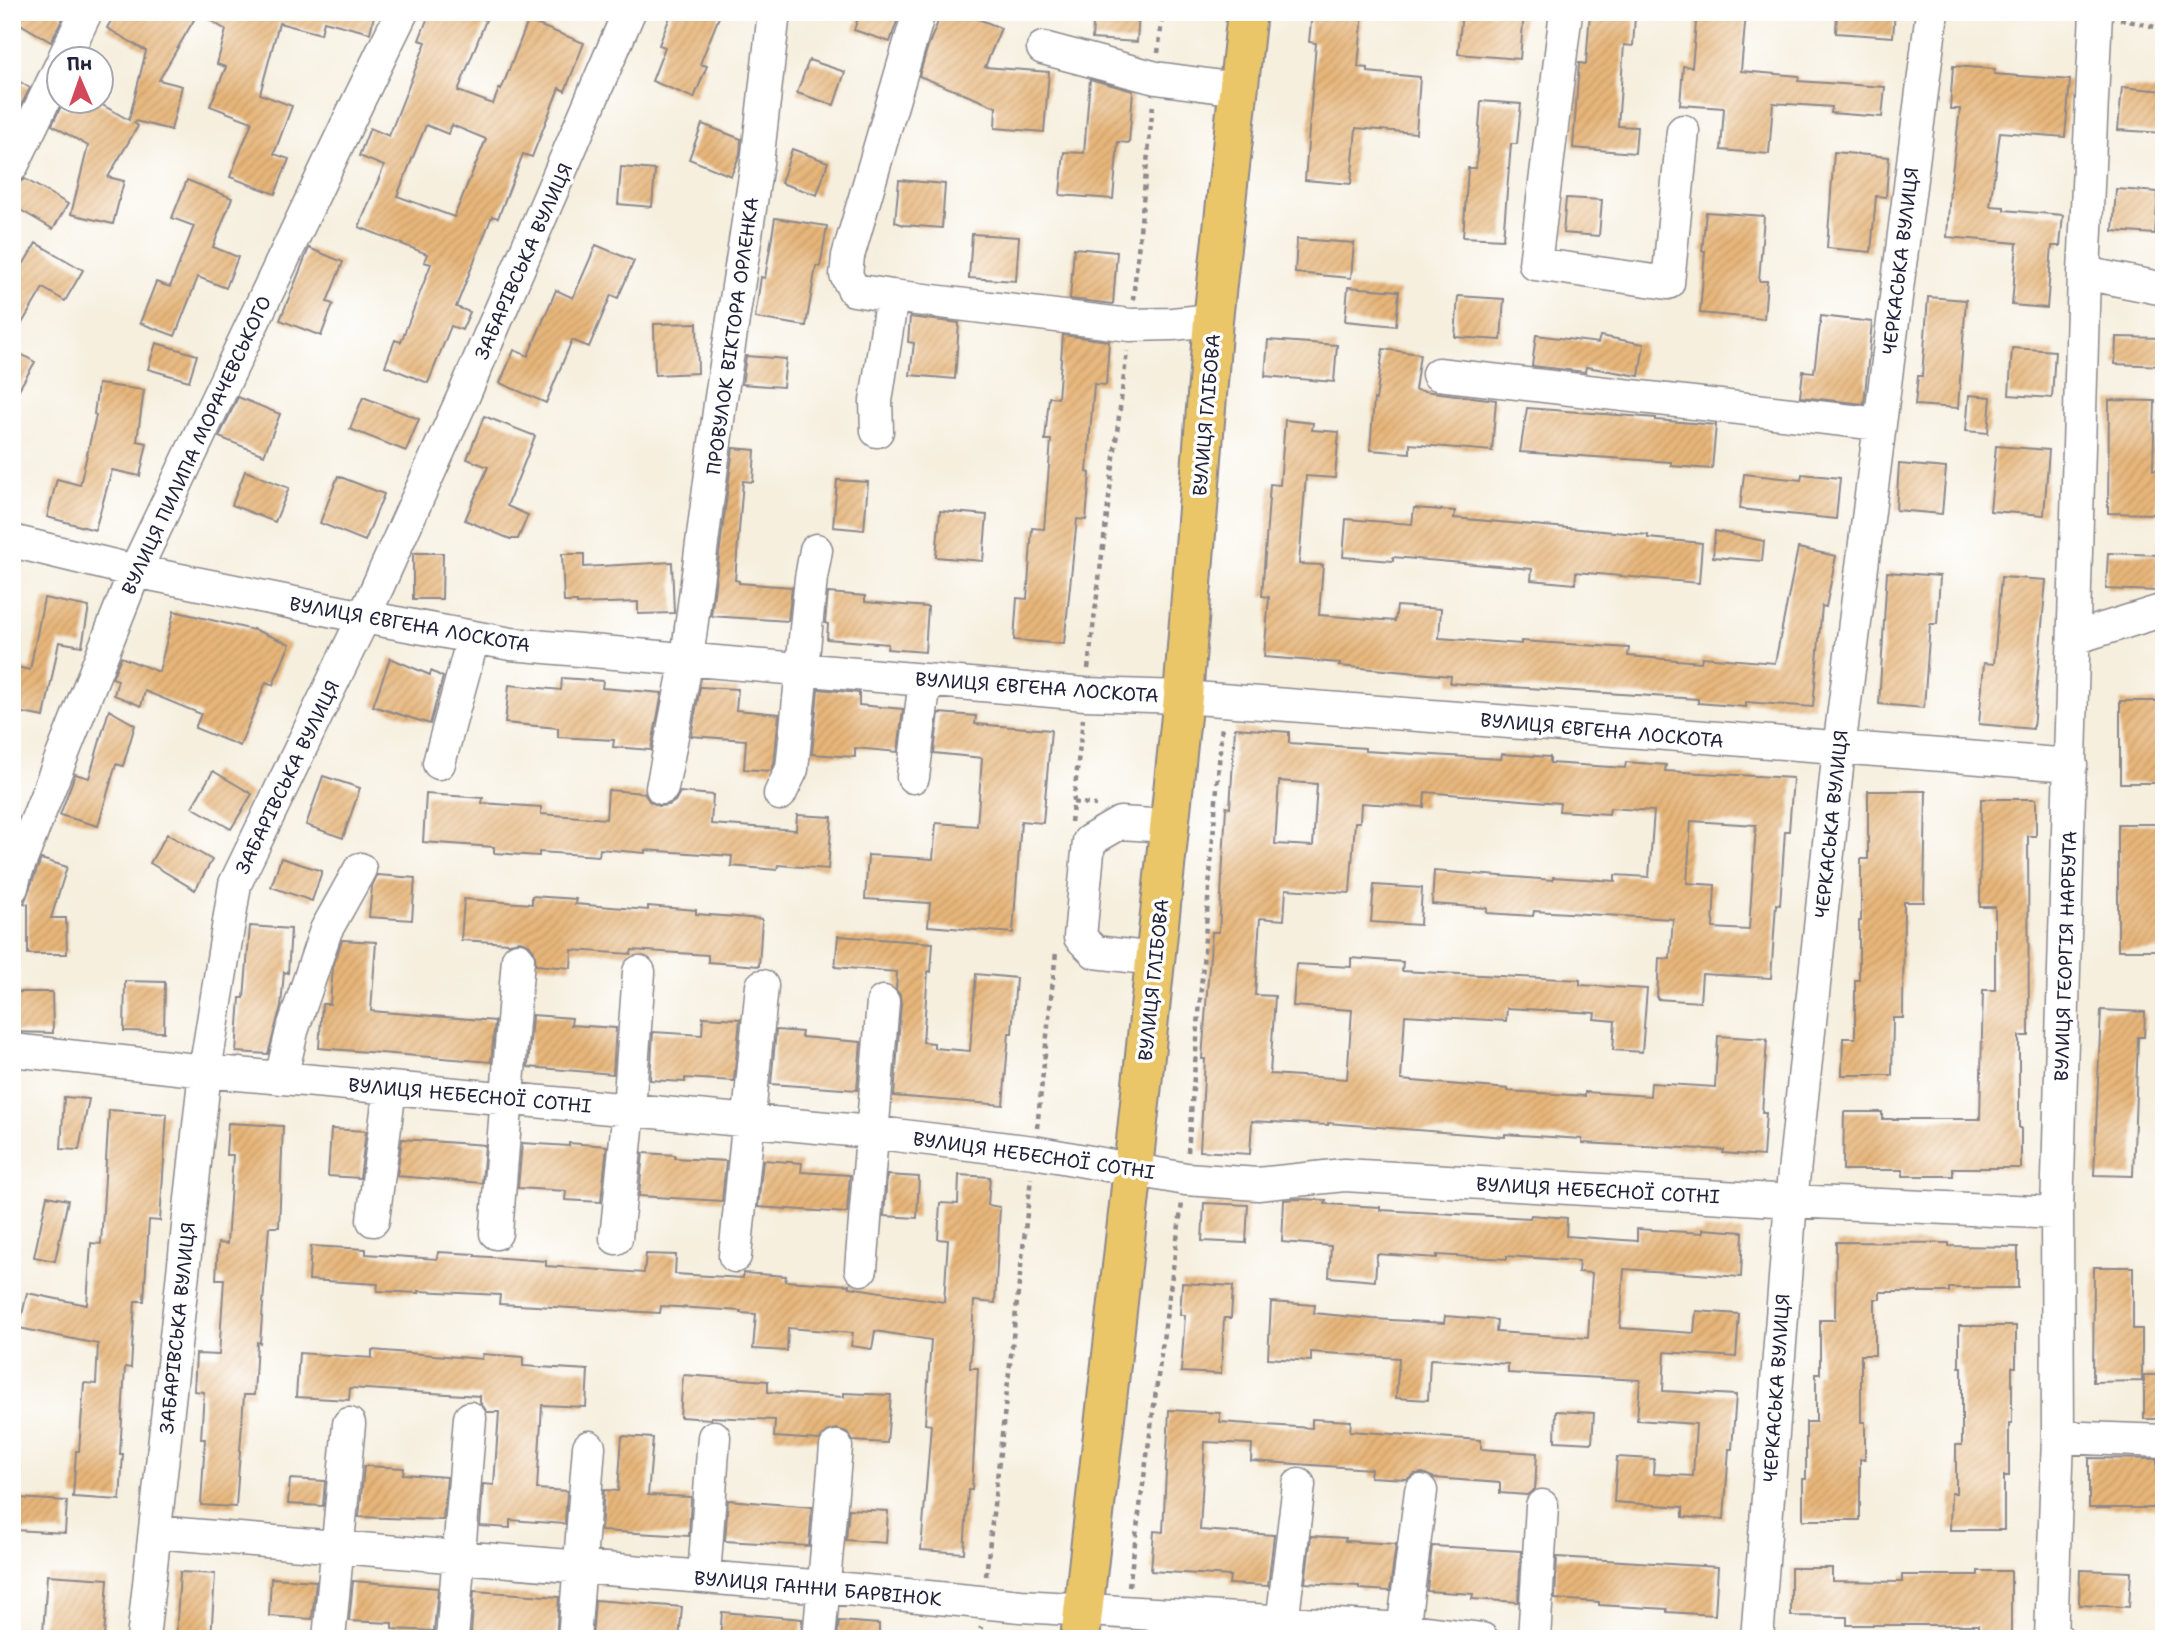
<svg xmlns="http://www.w3.org/2000/svg" width="2176" height="1651" font-family="'Shantell Sans',sans-serif">
  <defs>
    <pattern id="building-hatch" width="6" height="6" patternUnits="userSpaceOnUse" patternTransform="scale(1.75)"><rect width="6" height="6" fill="#e7b67a"/><path d="M-1 1l2-2M0 6l6-6M5 7l2-2" fill="none" stroke="#c69c6a"/></pattern>
  </defs>
  <rect width="100%" height="100%" fill="#fff"/>
  <filter id="ink" filterUnits="userSpaceOnUse"><feTurbulence type="fractalNoise" baseFrequency=".0143" numOctaves="2"/><feDisplacementMap in="SourceGraphic" scale="14" xChannelSelector="R" yChannelSelector="G"/><feConvolveMatrix kernelMatrix="1 2 1 2 8 2 1 2 1" color-interpolation-filters="sRGB"/></filter>
  <filter id="wash" filterUnits="userSpaceOnUse"><feTurbulence type="fractalNoise" baseFrequency=".00686" numOctaves="4" result="noise"/><feDisplacementMap in="SourceGraphic" scale="28" xChannelSelector="R" yChannelSelector="G"/><feGaussianBlur stdDeviation="1.57" result="paint"/><feColorMatrix in="noise" values="0 0 0 0 0 0 0 0 0 0 0 0 0 0 0 0 0 1.4 0 .05"/><feComposite in="paint" operator="in"/></filter>
  <g filter="url(#wash)">
    <rect width="100%" height="100%" fill="#f6efde"/>
    <g id="blocks">
      <path fill="url(#building-hatch)" fill-rule="evenodd" d="M12 12H57L64 16 51 42 12 19Z
        M116 12H375L370 33 324 21 321 34 279 23 260 94 292 106 274 154 289 159 275 194 230 177 252 122 210 106 226 67 217 64 226 30 198 13 159 80 182 86 171 130 136 121 134 123 138 126 108 177 124 181 113 224 71 214 88 146 52 125 61 106 67 110 72 102H97L129 120 146 51 107 28Z
        M430 12H467L486 20 458 91 493 104 499 89 501 90 528 21 584 43 565 91 559 88 532 157 523 154 498 218 492 216 456 307 470 312 462 330 451 326 428 383 385 366 395 340 401 342 431 264 424 262 427 254 359 227 384 166 359 156 370 128 389 136 426 42 419 40ZM426 125 448 134 452 125 486 139 454 217 397 196Z
        M672 12H721L700 64 707 66 694 98 652 81 665 47 659 45Z
        M860 12H900L890 42 854 30Z
        M942 12H961L1001 28 985 67 1049 72 1044 132 995 128 996 107 919 76 928 46Z
        M1094 12H1139L1137 42 1092 39Z
        M1312 12H1363L1358 67 1368 68V72L1420 77 1416 133 1356 128 1351 184 1305 180 1316 43 1309 42Z
        M1462 12H1524L1520 59 1458 54Z
        M1590 12 1635 16 1633 46 1624 45 1618 126 1637 127 1635 153 1573 148 1579 63 1586 64Z
        M1697 12H1746L1741 71 1799 76 1798 81 1885 87 1882 117 1831 113 1832 107 1773 103 1769 154 1721 150 1724 108 1680 105 1683 66 1692 67Z
        M1837 12H1895L1893 37 1836 33Z
        M809 60 845 72 834 105 797 93Z
        M1953 66 1995 69 1994 74 2070 80 2065 137 2000 132 1990 206 2004 207V210L2063 215 2060 246H2052L2047 308 2012 305 2017 243 1947 237 1950 189 1960 109H1950Z
        M12 77 30 88 12 123Z
        M1090 79 1133 91 1129 143 1118 142 1113 199 1060 195 1064 152 1084 153Z
        M2122 87 2164 91V133L2118 130Z
        M1481 101 1521 104 1517 144H1511L1503 239 1463 237 1468 168H1476Z
        M702 124 741 139 740 154 731 176 689 159Z
        M792 149 828 162 817 195 781 183Z
        M1834 152 1889 157 1886 197 1876 196 1871 252 1827 248Z
        M621 167 655 170 652 207 618 204Z
        M25 179 68 204 53 229 12 205V195L20 182Z
        M187 180 232 198 213 247 238 257 226 288 198 277 175 336 140 323 156 282 170 287 194 226 172 218Z
        M899 180 945 184 942 228 904 225 895 222Z
        M2116 189 2158 192 2155 234 2113 231Z
        M1566 198 1602 200 1599 236 1563 233Z
        M1706 212 1764 216 1759 281H1767L1764 319 1700 313 1705 251H1702Z
        M775 218 827 226 820 267 816 266 806 326 755 318 761 277 765 278Z
        M972 234 1019 237 1016 281 969 278Z
        M1297 239 1354 243 1351 278 1295 273Z
        M36 243 83 270 65 301 43 288 12 340V283Z
        M596 245 634 261 618 298 611 295 589 347 572 340 546 403 500 383 514 350 528 356 556 290 573 298Z
        M309 248 343 262 327 302 333 304 321 336 280 320Z
        M1074 248 1117 252 1113 304 1070 299Z
        M1348 287 1399 291 1396 326 1345 321Z
        M1458 296 1504 299 1501 340 1455 337Z
        M1928 297 1966 300 1958 408 1915 405 1918 376H1922Z
        M1821 316 1872 322 1864 404 1800 397 1803 371 1814 372Z
        M910 317 959 323 955 379 910 375 914 343 908 342Z
        M697 323 698 373 655 375 654 324Z
        M1063 335 1109 341 1106 385 1094 384 1087 472 1090 473 1086 520 1077 519 1064 644 1014 640 1017 598 1027 599 1032 528 1044 529 1051 440H1045L1049 397 1058 398Z
        M1536 335 1598 343 1600 336 1644 344 1639 376 1586 367 1585 372 1532 366Z
        M2116 337 2164 338V366L2115 364Z
        M1268 340 1337 345 1334 382 1265 376Z
        M156 343 197 355 189 381 148 369Z
        M2012 348 2055 351 2052 398 2009 395Z
        M12 349 35 362 12 401Z
        M1383 349 1420 354 1415 390 1496 400 1492 451 1410 444V453L1370 450 1374 399 1376 400Z
        M746 356 786 359 783 387 742 384Z
        M98 384 144 390 137 441 147 443 140 476 112 470 95 530 47 517 57 479 80 485 96 415 94 414Z
        M1969 395 1991 397 1988 433 1966 431Z
        M238 397 280 414 264 455 219 437Z
        M363 397 419 419 406 451 350 429Z
        M2109 400 2155 401 2153 470H2158L2157 514 2108 513Z
        M1527 408 1656 418V420L1716 425 1712 469 1671 466V462L1520 452Z
        M484 416 535 436 507 506 528 515 518 539H510L465 520 488 467 467 459Z
        M1285 420 1313 423 1312 430 1339 432 1335 478 1306 476 1299 564 1323 565 1319 615 1395 621 1397 606 1441 609 1439 638 1521 644V641L1629 648 1628 656 1701 662 1702 657 1775 663 1798 548 1836 556 1826 607 1822 606 1813 707 1746 702V707L1698 703V699L1450 683 1451 676 1339 666 1340 663 1264 657 1269 597 1262 596 1270 484 1280 485Z
        M1996 446 2049 450 2044 515 1990 511Z
        M733 448 755 450 753 482 743 481 735 580 739 581V583L792 587 788 621 711 616Z
        M1899 464 1946 468 1942 514 1896 510Z
        M245 471 289 488 275 522 232 505Z
        M1744 474 1801 480 1802 474 1840 478 1836 519 1740 509Z
        M338 476 384 494 365 541 320 523Z
        M837 480 868 482 864 530 833 527Z
        M1414 508 1455 511 1454 518 1648 535V538L1702 543 1699 583 1576 572 1575 584 1531 580 1532 569 1393 557V561L1343 557 1346 519 1412 524Z
        M940 511 987 515 983 561 936 557Z
        M1715 531 1764 541 1762 561 1713 557Z
        M413 553H443L442 599H413Z
        M2108 553 2158 555 2157 591 2106 589Z
        M562 554H584V567L672 562 674 613 638 614V602L577 604V602H564Z
        M1887 572 1940 576 1937 624H1930L1924 708 1879 704Z
        M2001 577 2046 580 2033 729 1979 724 1984 663 1994 664Z
        M828 593 865 596V602L928 607 925 652 887 649 888 644 827 639 828 624 825 623Z
        M44 598 89 607 82 646 59 642 44 717 12 711V666L30 670Z
        M174 611 253 630V629L290 644 273 685 266 682 240 746 195 728 201 714 145 691 141 706 114 695 118 680 112 678 121 657 159 672Z
        M390 658 430 675 431 671 443 677 430 724 373 706Z
        M562 678 603 681 602 688 662 693 651 750 613 747 614 740 558 737V728L505 723 509 685 561 690Z
        M700 687 738 689 736 710 779 714 774 764 771 771 744 769 746 740 691 736Z
        M818 689 859 693V705L903 709 898 752 855 748V757L812 754Z
        M2120 701H2164V783H2120Z
        M109 710 135 725 123 766 116 764 98 826 60 815 75 774 89 778Z
        M939 713 976 716 975 724 1051 730 1043 823 1021 821 1013 933 928 926 930 903 865 899 868 855 933 859 936 823 977 826 982 758 934 753Z
        M1235 728 1289 732V743L1365 748V751L1501 759 1502 754 1550 757V763L1625 768 1626 762 1666 765 1665 771 1793 778 1789 831H1785L1780 905 1776 904 1771 978 1702 974 1700 1002 1657 999 1659 958 1670 959 1673 919 1534 911 1533 916 1487 913V908L1432 904 1434 871 1553 880V877L1615 881V875L1649 877 1654 811 1610 808 1609 814 1559 811 1560 803 1425 792 1424 807 1361 803 1360 822H1355L1350 893 1286 889 1284 920 1260 918 1255 995 1275 996 1270 1074 1347 1079 1352 1010 1293 1006 1296 964 1351 967V958L1403 962 1402 971 1580 980V985L1647 989 1642 1052 1613 1050 1615 1021 1594 1019 1595 1013 1507 1008 1506 1021 1405 1015 1401 1080 1508 1089V1091L1585 1096V1092L1650 1096 1651 1083 1715 1087 1718 1036 1767 1039 1762 1113H1766L1763 1156 1723 1153 1724 1150 1582 1143V1139L1505 1134V1137L1328 1123V1125L1252 1121 1250 1154 1200 1151 1205 1059H1202L1207 992 1212 932H1219L1226 807 1230 808ZM1279 781 1317 784 1313 846 1275 844ZM1691 821 1756 825 1749 930 1713 928 1715 885 1687 883Z
        M213 771 252 794 231 829 192 807Z
        M323 776 360 788 343 838 306 825Z
        M608 790 644 793 649 801 659 806 669 805 675 801 680 792 713 795 711 824 796 830 797 815 832 817 828 869 778 865 777 870 731 866 732 856 645 850V853L600 849 599 856 539 852V856L494 853V847L423 842 426 794 483 798 482 803 541 807V814L606 819Z
        M1868 791H1926L1924 902H1904L1903 1018H1893L1892 1075H1842L1843 1038H1855V980H1859V921H1861V859H1868Z
        M1981 799H2036V836H2028L2029 1036H2019V1128H2021V1168H1953V1176H1903V1170H1843L1844 1112H1882V1119H1980L1983 990H1995V907H1980Z
        M2118 824H2162V950H2118Z
        M167 834 212 860 195 890 150 863Z
        M281 858 322 871 312 901 271 887Z
        M41 859 67 867 51 918H66L67 954H28V904L24 903Z
        M377 875 415 878 412 920 369 917 372 886Z
        M1374 885 1422 888 1420 925 1371 922Z
        M532 896 576 899 575 904 648 910V906L696 910V914L762 919 759 966 708 962V955L632 950 631 954 572 950 571 968 536 965 534 951 529 944 520 941 509 943 461 940 464 899 532 904Z
        M250 926 291 929 288 973 284 972 281 1006 268 1054 236 1052 240 998H244Z
        M838 936 933 943 931 972 928 971 923 1042 934 1043V1048L970 1051 976 974 1016 978 1012 1033H1009L1003 1105 894 1096 901 1004 900 995 896 990 897 972 835 967Z
        M342 940 376 942 371 1011 495 1021 491 1062 319 1048 322 1004H330L333 967Z
        M125 981 165 982 164 1032 124 1031Z
        M12 992H52L53 1033 12 1032Z
        M2101 1010 2145 1012 2144 1037H2138L2133 1176 2094 1175Z
        M532 1015 572 1018 571 1025 616 1028 613 1074 528 1067Z
        M703 1017 740 1019 734 1081 685 1078V1082L650 1080 653 1032 702 1035Z
        M776 1030 802 1032 801 1037 861 1042 857 1090 771 1084Z
        M64 1097 89 1099 79 1150 61 1149Z
        M109 1110 167 1114 160 1221 149 1220 144 1301H135L131 1368 125 1367 120 1454H123L120 1500 73 1497 76 1451H79L84 1383 96 1384 98 1344 19 1328 27 1293 87 1305 91 1243 101 1244Z
        M228 1123 283 1126 279 1227H269L260 1343 257 1342 254 1395H244L236 1507 201 1505 205 1439H201L204 1392 194 1391 196 1354 219 1355 224 1279H216L218 1243 227 1244 233 1155H226Z
        M331 1129 366 1131 360 1178 328 1176Z
        M402 1139 485 1145 482 1183 397 1176Z
        M522 1143 569 1146V1143L607 1146 601 1202 565 1200 566 1191 518 1188Z
        M643 1153 675 1155V1158L726 1161 722 1201 639 1196Z
        M763 1160 802 1163 801 1172 850 1175 847 1213 758 1207Z
        M887 1175 919 1177 917 1218 884 1216Z
        M959 1175 990 1177 988 1205 1000 1207 995 1303 974 1301 970 1368H978L972 1490H968L964 1553 921 1550 931 1425 925 1424 931 1340 875 1331 872 1349 851 1346 853 1333 788 1328 787 1351 753 1349 756 1314 741 1313V1311L661 1306 660 1313 499 1304 500 1295 419 1291V1293L377 1291 378 1284 309 1280 311 1246 366 1249V1254L437 1259 438 1252 475 1254V1256L546 1261V1266L644 1273 646 1254 676 1255 675 1274 743 1278V1273L786 1276 785 1281 849 1285V1287L944 1302 948 1240 938 1239 940 1203 958 1204Z
        M47 1196 68 1200 55 1261 34 1257Z
        M1296 1199 1326 1200 1325 1204 1380 1207V1210L1530 1218 1531 1215 1567 1218 1566 1236 1637 1241V1229L1703 1233V1229L1743 1232 1741 1277 1624 1269 1620 1328 1694 1333 1696 1311 1739 1314 1736 1357 1665 1352 1663 1391 1736 1395 1732 1449H1729L1724 1519 1683 1517V1507L1614 1502 1617 1457 1654 1459 1653 1474 1693 1476 1696 1424 1637 1420 1640 1380 1508 1373V1364L1432 1359 1430 1360 1428 1400 1396 1398 1399 1358 1311 1352V1361L1268 1358 1271 1302 1315 1305 1314 1313 1373 1319 1444 1323 1445 1316 1497 1320 1496 1332 1588 1338 1592 1273 1578 1272 1579 1261 1507 1256V1259L1437 1255V1258L1377 1254 1375 1281 1329 1277 1331 1246 1282 1242 1284 1200Z
        M1204 1203 1248 1205 1246 1243 1202 1241Z
        M1836 1242 1949 1243V1246L2018 1247V1288H1949V1292H1880V1299H1875V1355H1861V1422H1865V1460L1860 1459V1520H1803V1479H1806V1422H1816V1374H1820V1320H1835Z
        M2094 1267H2133V1329H2142V1381L2093 1382Z
        M1182 1283 1233 1286 1231 1318H1224L1221 1374 1181 1372 1185 1315H1180Z
        M1959 1326H2016V1367H2012V1423H2009V1476H2004V1530H1950L1951 1493H1956V1445H1962V1367H1959Z
        M372 1350 482 1359 483 1354 523 1357V1366L588 1370 586 1407 542 1405 537 1489 567 1491 565 1524 510 1520V1528L480 1526 483 1484 494 1485 499 1412H487L480 1402V1396L350 1388 349 1400 296 1397 299 1353 372 1358Z
        M683 1375 768 1381V1392L844 1397V1393L891 1395 887 1443 853 1441 847 1432 837 1429 828 1431 820 1440 774 1437 775 1420 711 1417V1419L680 1417Z
        M2144 1375H2164V1419H2144Z
        M1169 1410 1220 1413V1422L1312 1428V1419L1351 1421 1350 1431 1481 1440V1449L1537 1453 1535 1489 1527 1495 1500 1493V1483L1434 1478 1423 1473 1415 1474 1407 1479 1370 1477 1371 1469 1251 1461 1252 1444 1205 1442 1200 1530 1274 1535 1268 1586 1229 1584 1230 1576 1151 1571 1154 1531 1163 1532Z
        M1556 1411 1594 1413 1592 1443 1555 1441Z
        M622 1436 653 1438 648 1495 691 1497 689 1536 601 1531 604 1490 618 1491Z
        M2089 1458 2157 1459V1508H2089Z
        M364 1466 404 1468 403 1474 447 1477 443 1520 359 1517Z
        M290 1479 325 1481 323 1506 288 1504Z
        M17 1498 67 1501 65 1533 15 1530Z
        M728 1500 812 1507 809 1546 725 1541Z
        M849 1509 888 1511 886 1543 846 1540Z
        M1311 1536 1346 1538 1345 1541 1396 1544 1390 1591 1359 1589V1586L1305 1583Z
        M1432 1546 1521 1551 1518 1602 1472 1599 1473 1594 1427 1591Z
        M1557 1557 1718 1567 1715 1615 1667 1612V1609L1599 1605V1602L1555 1599Z
        M1791 1568H1832V1581L1902 1582V1575H1978V1571H2011V1634H1978V1625H1847V1617L1791 1616Z
        M2080 1570 2131 1572 2129 1607 2079 1605Z
        M180 1572 215 1574 211 1639H176Z
        M47 1575 108 1579 104 1637 43 1633Z
        M271 1578 316 1581 312 1619 269 1616Z
        M353 1581 438 1588 434 1631 392 1629V1623L349 1621Z
        M474 1591 559 1597 556 1639H521L471 1634Z
        M595 1600 682 1607 679 1639H592Z
        M722 1612 802 1619 801 1639H720Z
        M839 1621 879 1624V1639H837Z"/>
    </g>
  </g>
  <g filter="url(#ink)">
    <use href="#blocks" fill-opacity="0" stroke="#8c888c" stroke-width="2"/>
    <g fill="none" stroke-linecap="round" stroke-linejoin="round">
      <g stroke="#8c888c" stroke-width="35">
        <path id="minor" d="M919 12 848 256 846 275 854 290 892 296 1130 325 1172 324 1213 320
          M1566 12 1535 264 1668 283 1683 131
          M1043 48 1156 78 1237 89
          M63 60 86 12
          M12 166 60 67
          M2084 273 2164 289
          M1438 374 1879 424
          M877 431 876 401 892 296
          M12 541 135 571 364 617 511 644 1085 694 1183 697 2071 765
          M2074 638 2164 610
          M439 763 473 638
          M913 777 925 680
          M662 788 687 659 720 404 757 163 774 12
          M780 794 792 769 811 578 816 550
          M12 887 15 875 135 571 353 112 402 12
          M1155 959 1095 952 1080 937 1089 841 1120 823 1169 826
          M12 1050 205 1071 871 1132 1034 1152 1186 1179 1258 1184 1344 1175 1791 1201 2057 1213
          M281 1078 292 1031 326 930 360 869
          M373 1220 390 1088
          M496 1233 518 959
          M616 1238 629 1109 639 972
          M735 1256 762 986
          M861 1269 883 1002
          M2058 1437 2164 1441
          M155 1532 825 1587 1021 1606 1403 1629 1482 1639
          M704 1577 714 1437
          M143 1639 205 1071 235 884 364 617 464 395 629 12
          M329 1639 349 1424
          M452 1639 470 1418
          M574 1639 589 1447
          M819 1639 836 1447
          M1280 1639 1299 1485
          M1402 1639 1421 1491
          M1534 1639 1542 1506
          M1757 1639 1791 1201 1839 749 1932 12
          M2058 1639H2051L2058 1437 2057 1213 2084 273 2096 12"/>
      </g>
      <g stroke="#8c888c" stroke-width="42">
        <path id="major" d="M1080 1639 1133 1169 1183 697 1213 320 1247 12"/>
      </g>
      <path stroke="#8c888c" stroke-width="4.5" stroke-dasharray="5 5" stroke-linecap="butt" d="M2120 19 2164 29
        M1158 53 1163 12
        M1133 300 1153 104
        M1088 669 1127 351
        M1073 802 1096 805
        M1071 822 1083 719
        M1037 1128 1056 952
        M1188 1152 1222 725
        M986 1576 1031 1178
        M1129 1586 1182 1203
        M979 1639 981 1627"/>
      <use href="#minor" stroke="#fff" stroke-width="32"/>
      <use href="#major" stroke="#ebc669" stroke-width="38"/>
    </g>
  </g>
  <g text-anchor="middle" stroke-width="7" stroke-linejoin="round" paint-order="stroke">
    <g font-size="19" fill="#22223b" stroke="#fff">
      <text transform="translate(523 261) rotate(-66)" y="7">ЗАБАРІВСЬКА ВУЛИЦЯ</text>
      <text transform="translate(1900 261) rotate(-83)" y="7">ЧЕРКАСЬКА ВУЛИЦЯ</text>
      <text transform="translate(732 336) rotate(-82)" y="7">ПРОВУЛОК ВІКТОРА ОРЛЕНКА</text>
      <text transform="translate(1206 415) rotate(-85)" y="7">ВУЛИЦЯ ГЛІБОВА</text>
      <text transform="translate(196 445) rotate(-65)" y="7">ВУЛИЦЯ ПИЛИПА МОРАЧЕВСЬКОГО</text>
      <text transform="translate(410 624) rotate(10)" y="7">ВУЛИЦЯ ЄВГЕНА ЛОСКОТА</text>
      <text transform="translate(1037 687) rotate(4)" y="7">ВУЛИЦЯ ЄВГЕНА ЛОСКОТА</text>
      <text transform="translate(1602 730) rotate(5)" y="7">ВУЛИЦЯ ЄВГЕНА ЛОСКОТА</text>
      <text transform="translate(287 777) rotate(-64)" y="7">ЗАБАРІВСЬКА ВУЛИЦЯ</text>
      <text transform="translate(1831 824) rotate(-84)" y="7">ЧЕРКАСЬКА ВУЛИЦЯ</text>
      <text transform="translate(2065 956) rotate(-88)" y="7">ВУЛИЦЯ ГЕОРГІЯ НАРБУТА</text>
      <text transform="translate(1153 980) rotate(-84)" y="7">ВУЛИЦЯ ГЛІБОВА</text>
      <text transform="translate(470 1095) rotate(5)" y="7">ВУЛИЦЯ НЕБЕСНОЇ СОТНІ</text>
      <text transform="translate(1034 1155) rotate(8)" y="7">ВУЛИЦЯ НЕБЕСНОЇ СОТНІ</text>
      <text transform="translate(1598 1190) rotate(3)" y="7">ВУЛИЦЯ НЕБЕСНОЇ СОТНІ</text>
      <text transform="translate(177 1328) rotate(-84)" y="7">ЗАБАРІВСЬКА ВУЛИЦЯ</text>
      <text transform="translate(1776 1388) rotate(-86)" y="7">ЧЕРКАСЬКА ВУЛИЦЯ</text>
      <text transform="translate(818 1588) rotate(5)" y="7">ВУЛИЦЯ ГАННИ БАРВІНОК</text>
    </g>
  </g>
  <rect width="2176" height="1651" fill="none" stroke="#fff" stroke-width="42"/>
  <g transform="translate(80 80) rotate(358)"><circle r="33" fill="#ffffff" stroke="#a7a7b1" stroke-width="2"/>
  <path d="M0-5L12 26L0 18L-12 26Z" fill="#d1495b"/>
  <text y="-10" font-size="19" font-weight="bold" text-anchor="middle" fill="#22223b">Пн</text>
  </g>
</svg>
